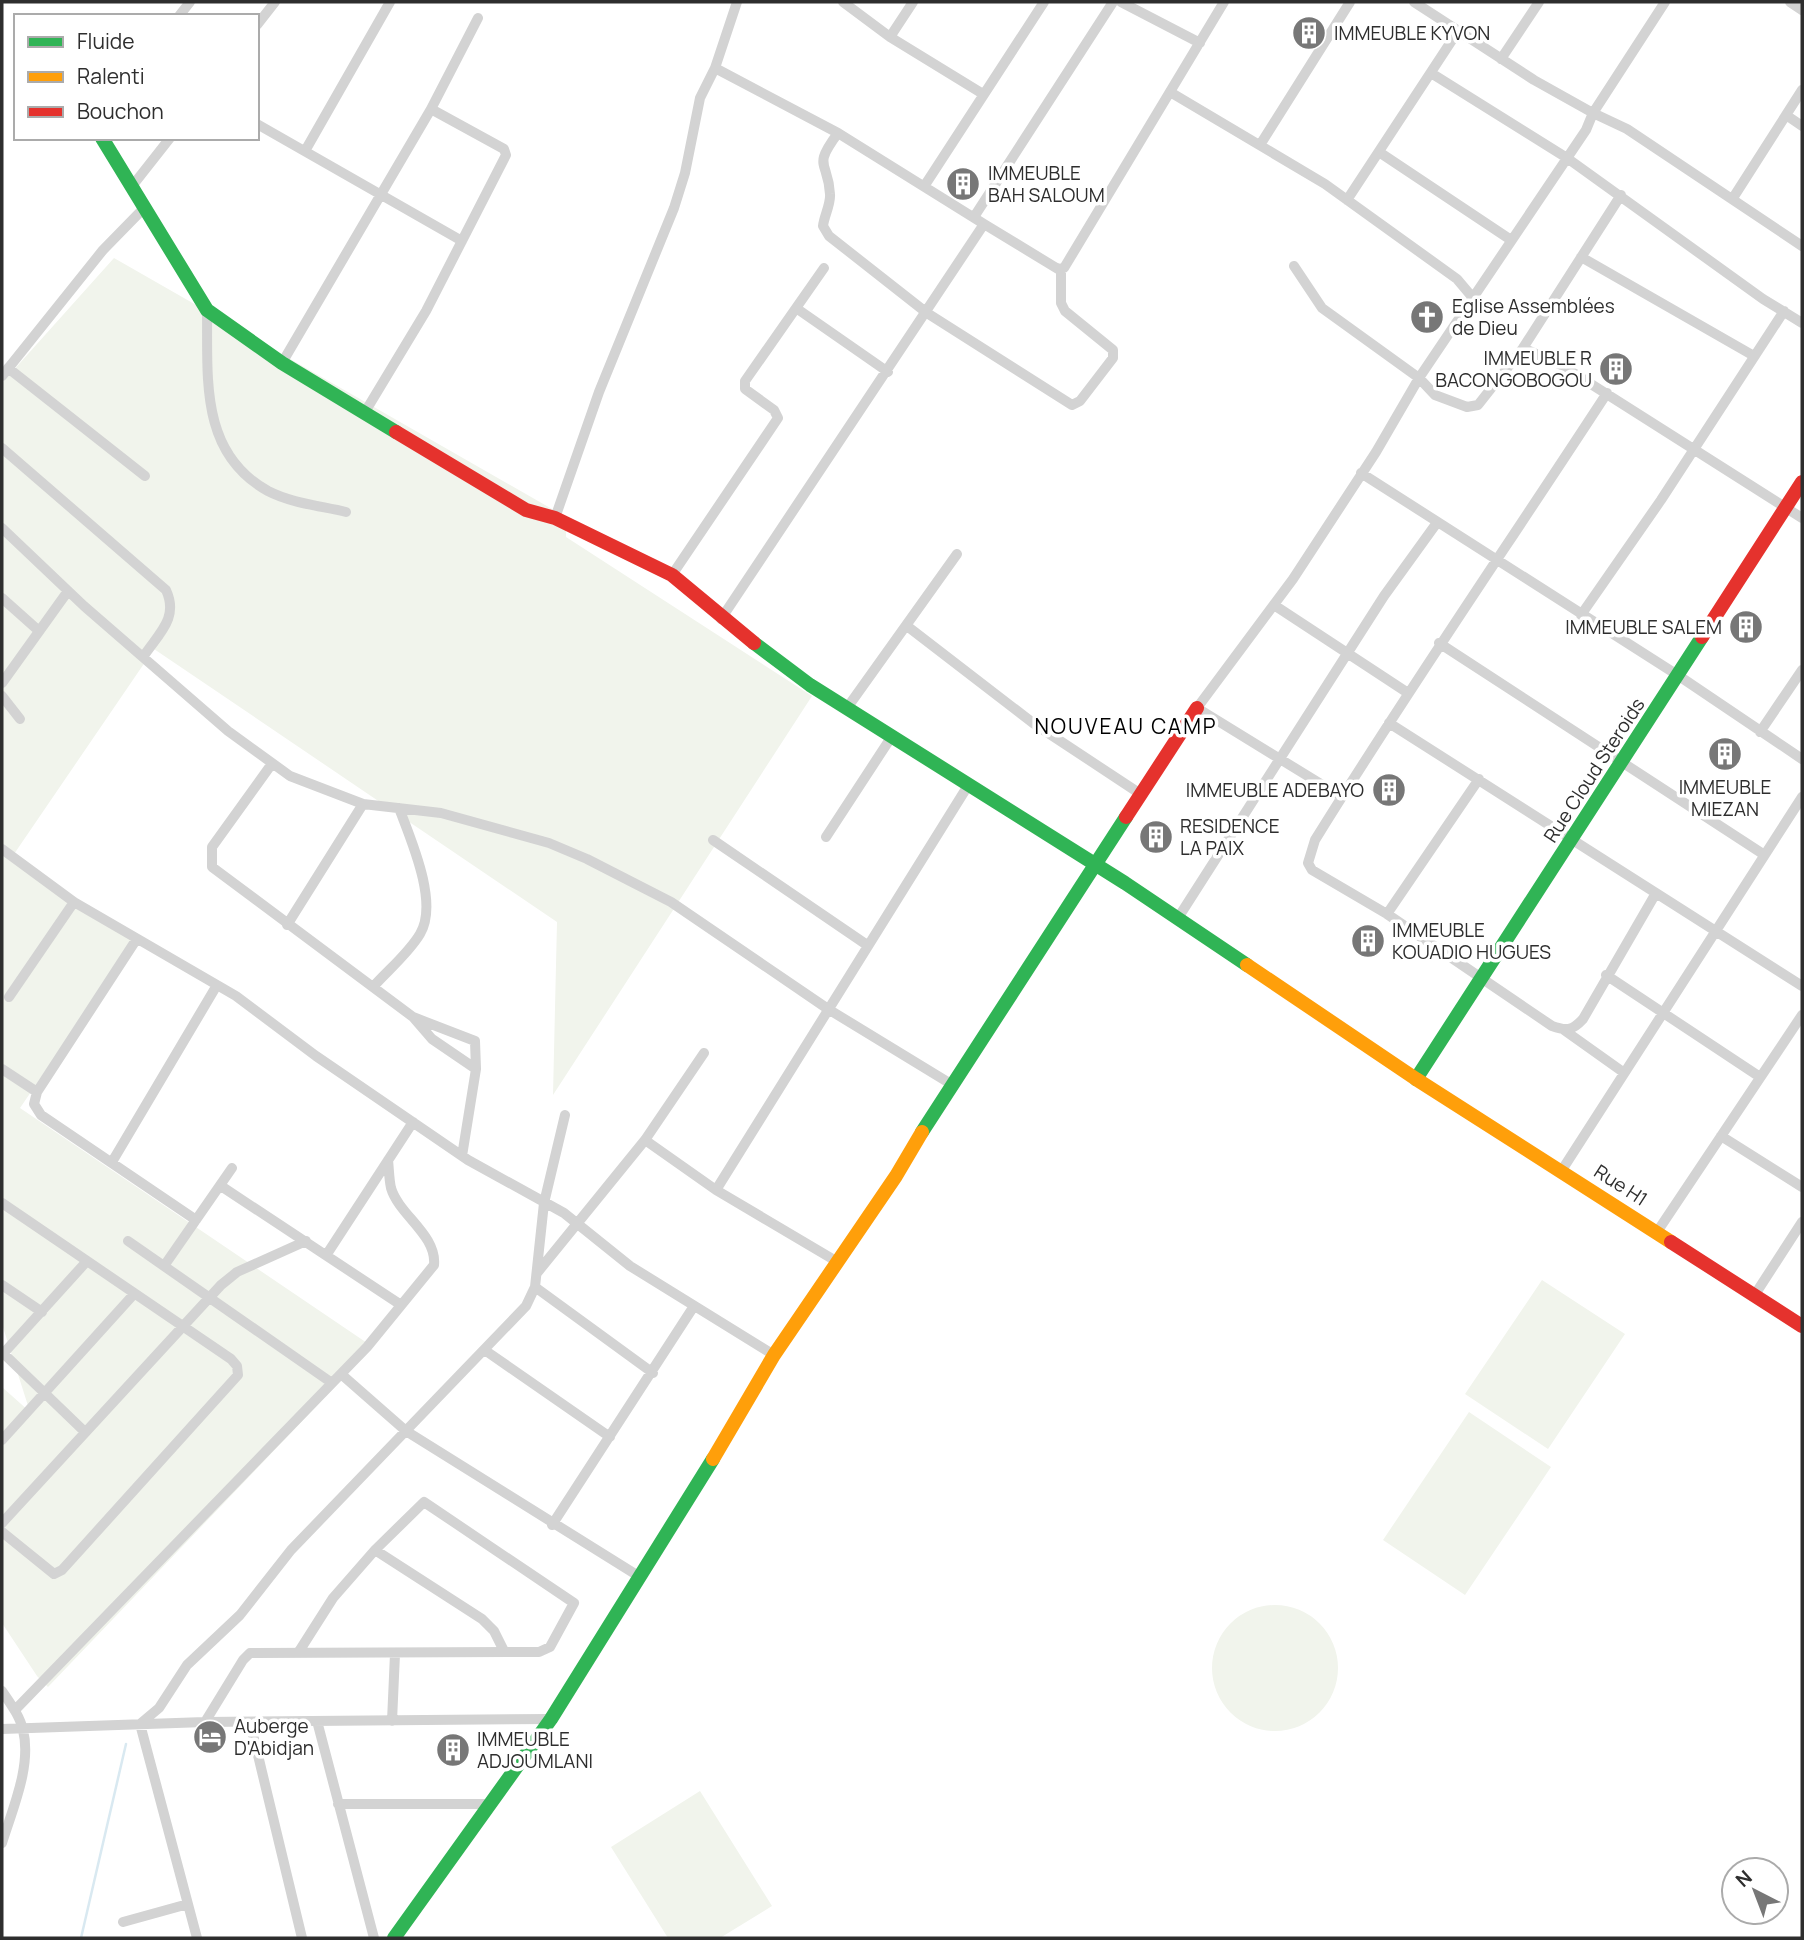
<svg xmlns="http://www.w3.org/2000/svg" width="1804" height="1940" font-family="Manrope,sans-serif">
  <rect width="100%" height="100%" fill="#fff"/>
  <path fill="#f1f4ec" d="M114 258 566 517V537L812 696 553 1095 557 922 154 649 12 857 135 940 20 1108 373 1347 48 1687 37 1676 2 1623V1387L30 1412 2 1324V383Z
    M1542 1280 1625 1334 1548 1449 1465 1394Z
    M1469 1412 1551 1467 1465 1595 1383 1540Z
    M1212 1668a63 63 0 1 1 126 0a63 63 0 1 1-126 0Z
    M700 1791 772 1906 720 1938H668L611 1847Z"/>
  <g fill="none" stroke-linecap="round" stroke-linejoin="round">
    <path stroke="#d9e9f1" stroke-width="2.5" d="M81 1938 126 1744"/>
    <path stroke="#d3d3d3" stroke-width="10" d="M843 2 890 37 983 94
      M1121 2 1200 43
      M1665 2 1593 113 1627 129 1802 246
      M1790 2 1802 10
      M179 16 190 2
      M257 25 275 2
      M890 37 913 2
      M1501 59 1539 2
      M715 68 838 133 984 224 721 619
      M1431 73 1567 158 1763 299 1802 323
      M1170 92 1325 184 1457 279 1473 298
      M1786 115 1802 126
      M257 124 462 241
      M838 133C812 168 828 160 830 194 831 204 824 216 823 226L829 236 927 313 1072 405 1080 401 1113 358V350L1065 311 1061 303V270
      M1260 145 1350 2
      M305 151 390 2
      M1379 152 1511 240
      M133 185 170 138
      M925 185 1044 2
      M1733 198 1802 90
      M1347 200 1458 31
      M974 217 1113 2
      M984 224 1058 269 1064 268 1224 2
      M1581 257 1754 356
      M1294 266 1322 308 1419 378 1435 395 1467 407 1478 405 1523 348 1561 365 1802 518
      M796 308 888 372
      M207 310C208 377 199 453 268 491 291 503 321 506 346 512
      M1523 348 1621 195
      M282 363 431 109 478 18
      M8 368 145 476
      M2 376 103 250 145 207
      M1607 393C1510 542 1409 688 1315 840L1308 863 1312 870 1387 914 1552 1026C1566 1031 1572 1031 1583 1019L1656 893
      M365 412 426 311 506 155 504 149 431 109
      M2 448 166 590C179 618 159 633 143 657
      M1361 473 1679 676 1802 759
      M555 518 599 392 674 208 685 173 700 98 715 68 737 2
      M2 528 84 606 228 731 290 776 363 804 441 813 549 843 587 859 671 902 828 1009 951 1084
      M672 575 778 418 774 410 745 389V381L824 268
      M2 598 39 631
      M1274 605 1408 693
      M1581 615 1661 500 1784 311
      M907 626 1033 723 1139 793
      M1439 643 1763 854
      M2 683 68 591
      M2 696 20 719
      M847 708 957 554
      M1389 723 1802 986
      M1760 732 1802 670
      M271 765 212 847V867L413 1017 475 1041 476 1069 462 1156
      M1342 797 1197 708 1293 579 1376 452 1419 378 1586 130 1593 113 1534 80 1414 2
      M826 837 892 736
      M713 840 867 945
      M2 849 74 902 236 996 316 1056 468 1160 564 1213 630 1266 774 1355
      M1387 914 1479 779
      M1178 918 1384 596 1436 524
      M287 925 363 804
      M136 940 37 1092 34 1104 41 1115 196 1220
      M1606 975 1760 1077
      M373 987C388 970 408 954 420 934 439 903 411 840 399 808
      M9 997 74 902
      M413 1017 432 1039 476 1069
      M1564 1030 1623 1072
      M2 1069 37 1092
      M1721 1136 1802 1187
      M645 1140 716 1190 836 1261
      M112 1162 217 985
      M1562 1170 1802 797
      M221 1186 401 1305
      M716 1190 969 784
      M2 1203 231 1359 237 1366 238 1375 62 1570 54 1574 2 1532
      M1657 1232 1802 1015
      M128 1241 332 1383
      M327 1254 413 1122
      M164 1266 232 1168
      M537 1273 645 1140 704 1053
      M2 1285 42 1312
      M535 1287 653 1373
      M1754 1296 1802 1222
      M486 1351 610 1437
      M3 1353 85 1432
      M2 1355 87 1261
      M341 1374 406 1431 640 1577
      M2 1440 134 1294
      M2 1523 221 1285 237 1272 306 1241
      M552 1525 694 1306
      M375 1550 482 1619 494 1631 504 1651
      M2 1691C10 1703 20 1716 23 1730 32 1766 12 1810 2 1843
      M15 1710 367 1347 434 1265C437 1235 399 1215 391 1188 389 1179 389 1169 388 1160
      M317 1721 374 1938
      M392 1721 395 1654
      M205 1722 243 1660 250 1653 539 1652 550 1647 574 1603 424 1502 375 1550 333 1598 298 1653
      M250 1722 302 1938
      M140 1724 159 1708 187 1665 240 1615 291 1550 526 1306 535 1287 544 1203 565 1115
      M140 1724 197 1938
      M2 1729 205 1722 551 1719
      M338 1804H492
      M123 1922 188 1904"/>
    <path stroke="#30b455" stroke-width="14" d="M102 138 207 310 282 363 396 432
      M754 643 810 685 1125 883 1247 965
      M1416 1079 1702 637
      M922 1132 1126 817
      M394 1938 551 1719 713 1459"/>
    <path stroke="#ff9f0a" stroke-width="14" d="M1247 965 1416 1079 1671 1242
      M713 1459 774 1355 896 1176 922 1132"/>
    <path stroke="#e5322d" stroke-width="14" d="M396 432 526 510 555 518 672 575 754 643
      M1702 637 1802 482
      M1126 817 1197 708
      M1671 1242 1802 1326"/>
  </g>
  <defs>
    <g id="building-disc" transform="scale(1.75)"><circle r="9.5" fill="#777" stroke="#fff"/><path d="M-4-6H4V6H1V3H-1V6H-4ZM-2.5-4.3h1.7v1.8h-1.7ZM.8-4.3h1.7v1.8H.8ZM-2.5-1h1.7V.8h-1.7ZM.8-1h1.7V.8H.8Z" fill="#fff"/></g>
    <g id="church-disc" transform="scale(1.75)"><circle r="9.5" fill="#777" stroke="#fff"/><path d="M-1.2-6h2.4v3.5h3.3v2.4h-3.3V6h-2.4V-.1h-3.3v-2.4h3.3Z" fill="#fff"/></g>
    <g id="hotel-disc" transform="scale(1.75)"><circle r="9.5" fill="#777" stroke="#fff"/><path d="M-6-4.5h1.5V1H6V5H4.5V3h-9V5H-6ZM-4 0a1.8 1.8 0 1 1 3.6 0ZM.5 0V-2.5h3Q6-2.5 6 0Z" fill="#fff"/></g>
  </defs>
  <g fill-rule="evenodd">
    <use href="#building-disc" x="1309" y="33"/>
    <use href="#building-disc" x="963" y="184"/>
    <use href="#church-disc" x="1427" y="317"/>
    <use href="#building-disc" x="1616" y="369"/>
    <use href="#building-disc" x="1746" y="627"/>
    <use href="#building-disc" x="1725" y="754"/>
    <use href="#building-disc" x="1389" y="790"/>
    <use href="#building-disc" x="1156" y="837"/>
    <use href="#building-disc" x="1368" y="941"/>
    <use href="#hotel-disc" x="210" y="1737"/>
    <use href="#building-disc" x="453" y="1750"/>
  </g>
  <g text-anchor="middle" stroke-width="7" stroke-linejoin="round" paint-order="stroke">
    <g font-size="19" fill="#2e2e2e" stroke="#fff" text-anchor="start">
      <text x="1334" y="40">IMMEUBLE KYVON</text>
      <text x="988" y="180">IMMEUBLE<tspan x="988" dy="22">BAH SALOUM</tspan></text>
      <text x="1452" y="313">Eglise Assemblées<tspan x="1452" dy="22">de Dieu</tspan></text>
      <text x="1592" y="365" text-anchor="end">IMMEUBLE R<tspan x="1592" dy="22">BACONGOBOGOU</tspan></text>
      <text x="1722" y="634" text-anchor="end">IMMEUBLE SALEM</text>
      <text x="1725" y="794" text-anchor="middle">IMMEUBLE<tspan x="1725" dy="22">MIEZAN</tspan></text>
      <text x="1364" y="797" text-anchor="end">IMMEUBLE ADEBAYO</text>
      <text x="1180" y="833">RESIDENCE<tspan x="1180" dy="22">LA PAIX</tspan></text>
      <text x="1392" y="937">IMMEUBLE<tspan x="1392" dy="22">KOUADIO HUGUES</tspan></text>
      <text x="234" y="1733">Auberge<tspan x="234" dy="22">D'Abidjan</tspan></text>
      <text x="477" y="1746">IMMEUBLE<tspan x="477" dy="22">ADJOUMLANI</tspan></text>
    </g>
    <g font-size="19" fill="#2e2e2e" stroke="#fff">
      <text transform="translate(1594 770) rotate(-57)" y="7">Rue Cloud Steroids</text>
      <text transform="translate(1621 1185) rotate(33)" y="7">Rue H1</text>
    </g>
    <g font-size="21" letter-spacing="2" fill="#000" stroke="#fff">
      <text x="1126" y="734">NOUVEAU CAMP</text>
    </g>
  </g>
  <rect width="1804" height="1940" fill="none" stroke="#2e2e2e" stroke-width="7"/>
  <rect x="14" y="14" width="245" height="126" fill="#ffffff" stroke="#ababab" stroke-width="2"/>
  <rect x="28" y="37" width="35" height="10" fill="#30b455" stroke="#ababab" stroke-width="2"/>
  <text x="77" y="49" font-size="21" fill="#2e2e2e">Fluide</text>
  <rect x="28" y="72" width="35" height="10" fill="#ff9f0a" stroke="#ababab" stroke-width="2"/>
  <text x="77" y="84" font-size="21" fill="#2e2e2e">Ralenti</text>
  <rect x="28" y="107" width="35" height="10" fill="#e5322d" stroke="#ababab" stroke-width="2"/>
  <text x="77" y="119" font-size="21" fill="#2e2e2e">Bouchon</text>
  <g transform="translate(1755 1891) rotate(318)"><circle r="33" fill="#ffffff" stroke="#ababab" stroke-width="2"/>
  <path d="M0-5L12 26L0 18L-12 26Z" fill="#777777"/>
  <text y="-10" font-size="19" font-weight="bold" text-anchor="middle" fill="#2e2e2e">N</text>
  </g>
</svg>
